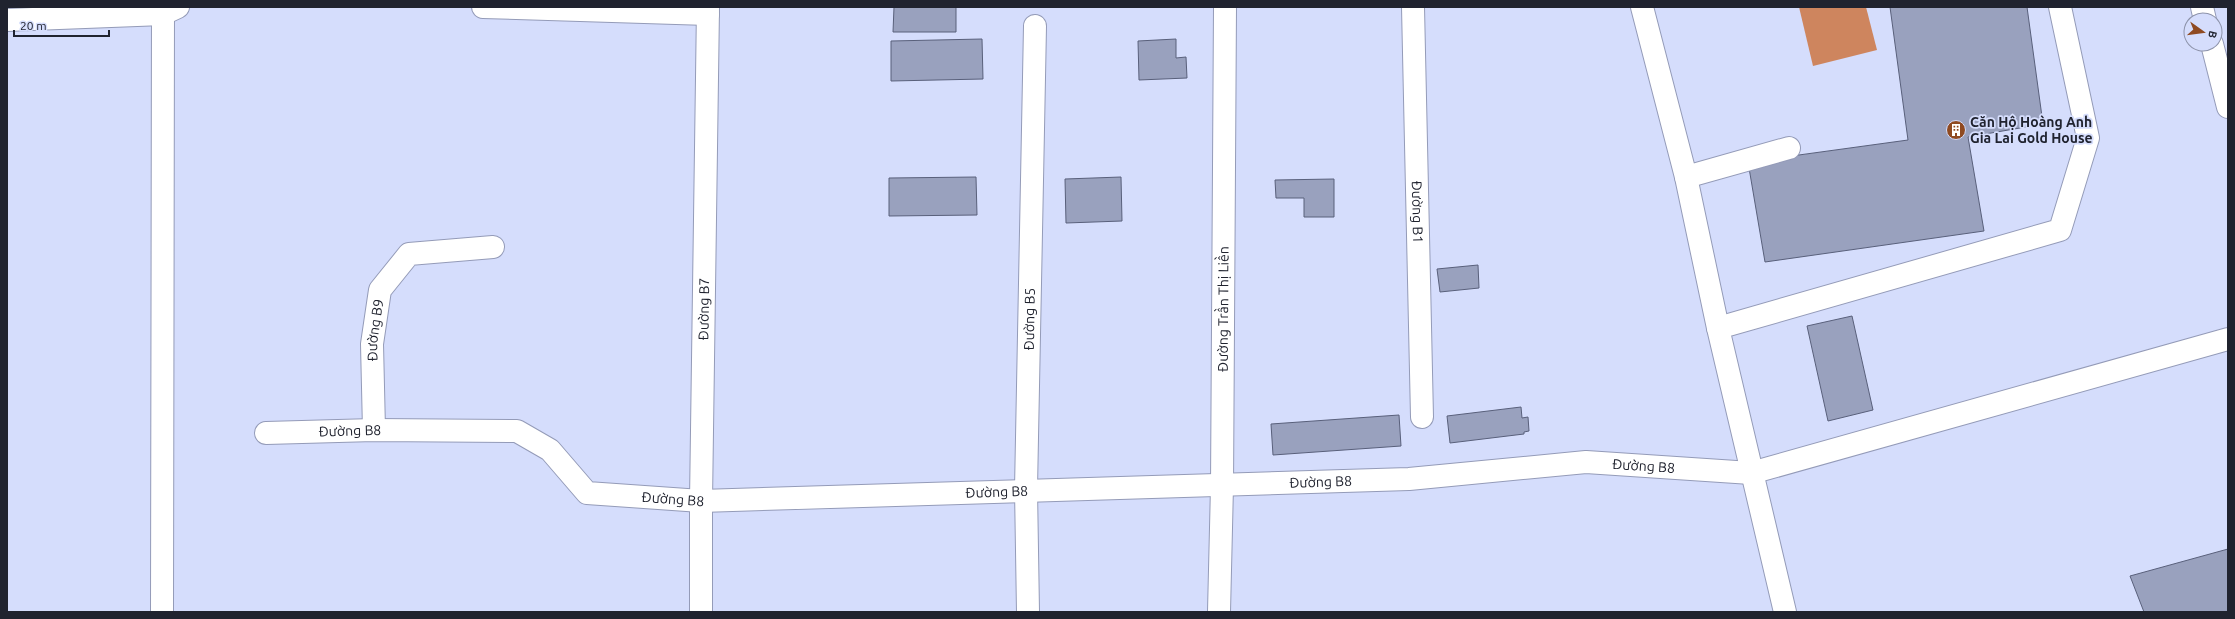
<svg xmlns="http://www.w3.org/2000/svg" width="2235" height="619" font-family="Ubuntu,sans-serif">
  <rect width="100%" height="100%" fill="#d5ddfc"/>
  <path fill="#ce855e" d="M1799 7H1866L1877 50 1813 66Z"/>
  <path fill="#99a1be" stroke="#59607b" d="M894 7H956V32H893Z
    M1890 7H2027L2043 124 1968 137 1984 231 1765 262 1748 162 1908 140Z
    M982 39 983 79 891 81V41Z
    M1176 39V58L1186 57 1187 78 1139 80 1138 41Z
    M976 177 977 215 889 216V178Z
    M1121 177 1122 221 1066 223 1065 179Z
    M1334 179V217H1304V198H1276L1275 180Z
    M1478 265 1479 288 1440 292 1437 269Z
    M1852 316 1873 410 1828 421 1807 326Z
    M1521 407 1522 418 1528 417 1529 431 1524 432V434L1450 443 1447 416Z
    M1399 415 1401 446 1273 455 1271 424Z
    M2228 549V612H2144L2130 576Z"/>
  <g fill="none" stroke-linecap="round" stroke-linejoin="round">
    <g stroke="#949bb8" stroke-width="24">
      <g id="minor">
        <path d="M483 7 708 14"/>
        <path id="s1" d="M1413 7 1422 417"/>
        <path d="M1642 7 1686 177 1718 328 1785 612"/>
        <path d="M2202 7 2205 20"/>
        <path d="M7 20 163 14 178 7"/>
        <path d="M2212 44 2228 107"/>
        <path d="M1686 177 1789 148"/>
        <path d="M1718 328 2060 230 2088 138 2060 7"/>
        <path id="s2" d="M374 430 372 344 380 290 409 254 493 247"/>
        <path id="s3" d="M266 433 374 430 517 431 550 450 587 493 701 501 1409 479 1586 462 1751 473 2228 339"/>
        <path d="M162 612 163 7"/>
        <path id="s4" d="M701 612V501L708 7"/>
        <path id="s5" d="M1028 612 1026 489 1035 26"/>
        <path id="s6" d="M1219 612 1222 486 1225 7"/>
      </g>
    </g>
    <use href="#minor" stroke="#fff" stroke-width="22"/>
  </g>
  <defs>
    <g id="building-disc" transform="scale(1)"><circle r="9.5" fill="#8f4a21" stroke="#d5ddfc"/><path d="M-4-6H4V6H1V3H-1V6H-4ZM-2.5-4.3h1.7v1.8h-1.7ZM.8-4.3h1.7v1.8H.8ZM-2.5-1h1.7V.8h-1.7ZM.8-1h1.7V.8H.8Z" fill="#fff"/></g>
  </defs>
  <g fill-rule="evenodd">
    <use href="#building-disc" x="1956" y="130"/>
  </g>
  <g text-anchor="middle" stroke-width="3.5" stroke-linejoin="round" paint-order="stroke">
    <g font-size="14" font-weight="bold" fill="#20232f" stroke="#d5ddfc" text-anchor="start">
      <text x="1970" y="127">Căn Hộ Hoàng Anh<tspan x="1970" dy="16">Gia Lai Gold House</tspan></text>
    </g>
    <g font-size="14" fill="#20232f" stroke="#d5ddfc">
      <text dy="5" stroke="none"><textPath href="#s1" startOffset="205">Đường B1</textPath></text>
      <text dy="5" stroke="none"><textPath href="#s4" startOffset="303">Đường B7</textPath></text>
      <text dy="5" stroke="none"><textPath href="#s6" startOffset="303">Đường Trần Thị Liền</textPath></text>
      <text dy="5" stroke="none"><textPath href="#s5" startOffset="293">Đường B5</textPath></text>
      <text dy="5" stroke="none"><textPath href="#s2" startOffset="100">Đường B9</textPath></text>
      <text dy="5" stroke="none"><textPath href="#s3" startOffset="84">Đường B8</textPath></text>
      <text dy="5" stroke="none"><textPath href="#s3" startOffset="1404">Đường B8</textPath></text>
      <text dy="5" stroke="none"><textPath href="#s3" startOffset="1080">Đường B8</textPath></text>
      <text dy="5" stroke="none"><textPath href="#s3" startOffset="756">Đường B8</textPath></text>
      <text dy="5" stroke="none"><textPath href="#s3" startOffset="432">Đường B8</textPath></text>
    </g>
  </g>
  <rect width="2235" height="619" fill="none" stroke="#20232f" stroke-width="16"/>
  <g transform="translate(2203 32) rotate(104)"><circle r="19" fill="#d5ddfc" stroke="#8d93aa"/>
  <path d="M0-3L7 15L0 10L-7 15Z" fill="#8f4a21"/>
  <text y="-6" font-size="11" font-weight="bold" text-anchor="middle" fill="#20232f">B</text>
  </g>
  <path d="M14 30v6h95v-6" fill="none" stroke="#20232f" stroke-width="2"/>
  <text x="20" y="30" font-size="12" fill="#20232f" stroke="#d5ddfc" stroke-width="3" paint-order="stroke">20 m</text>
</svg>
